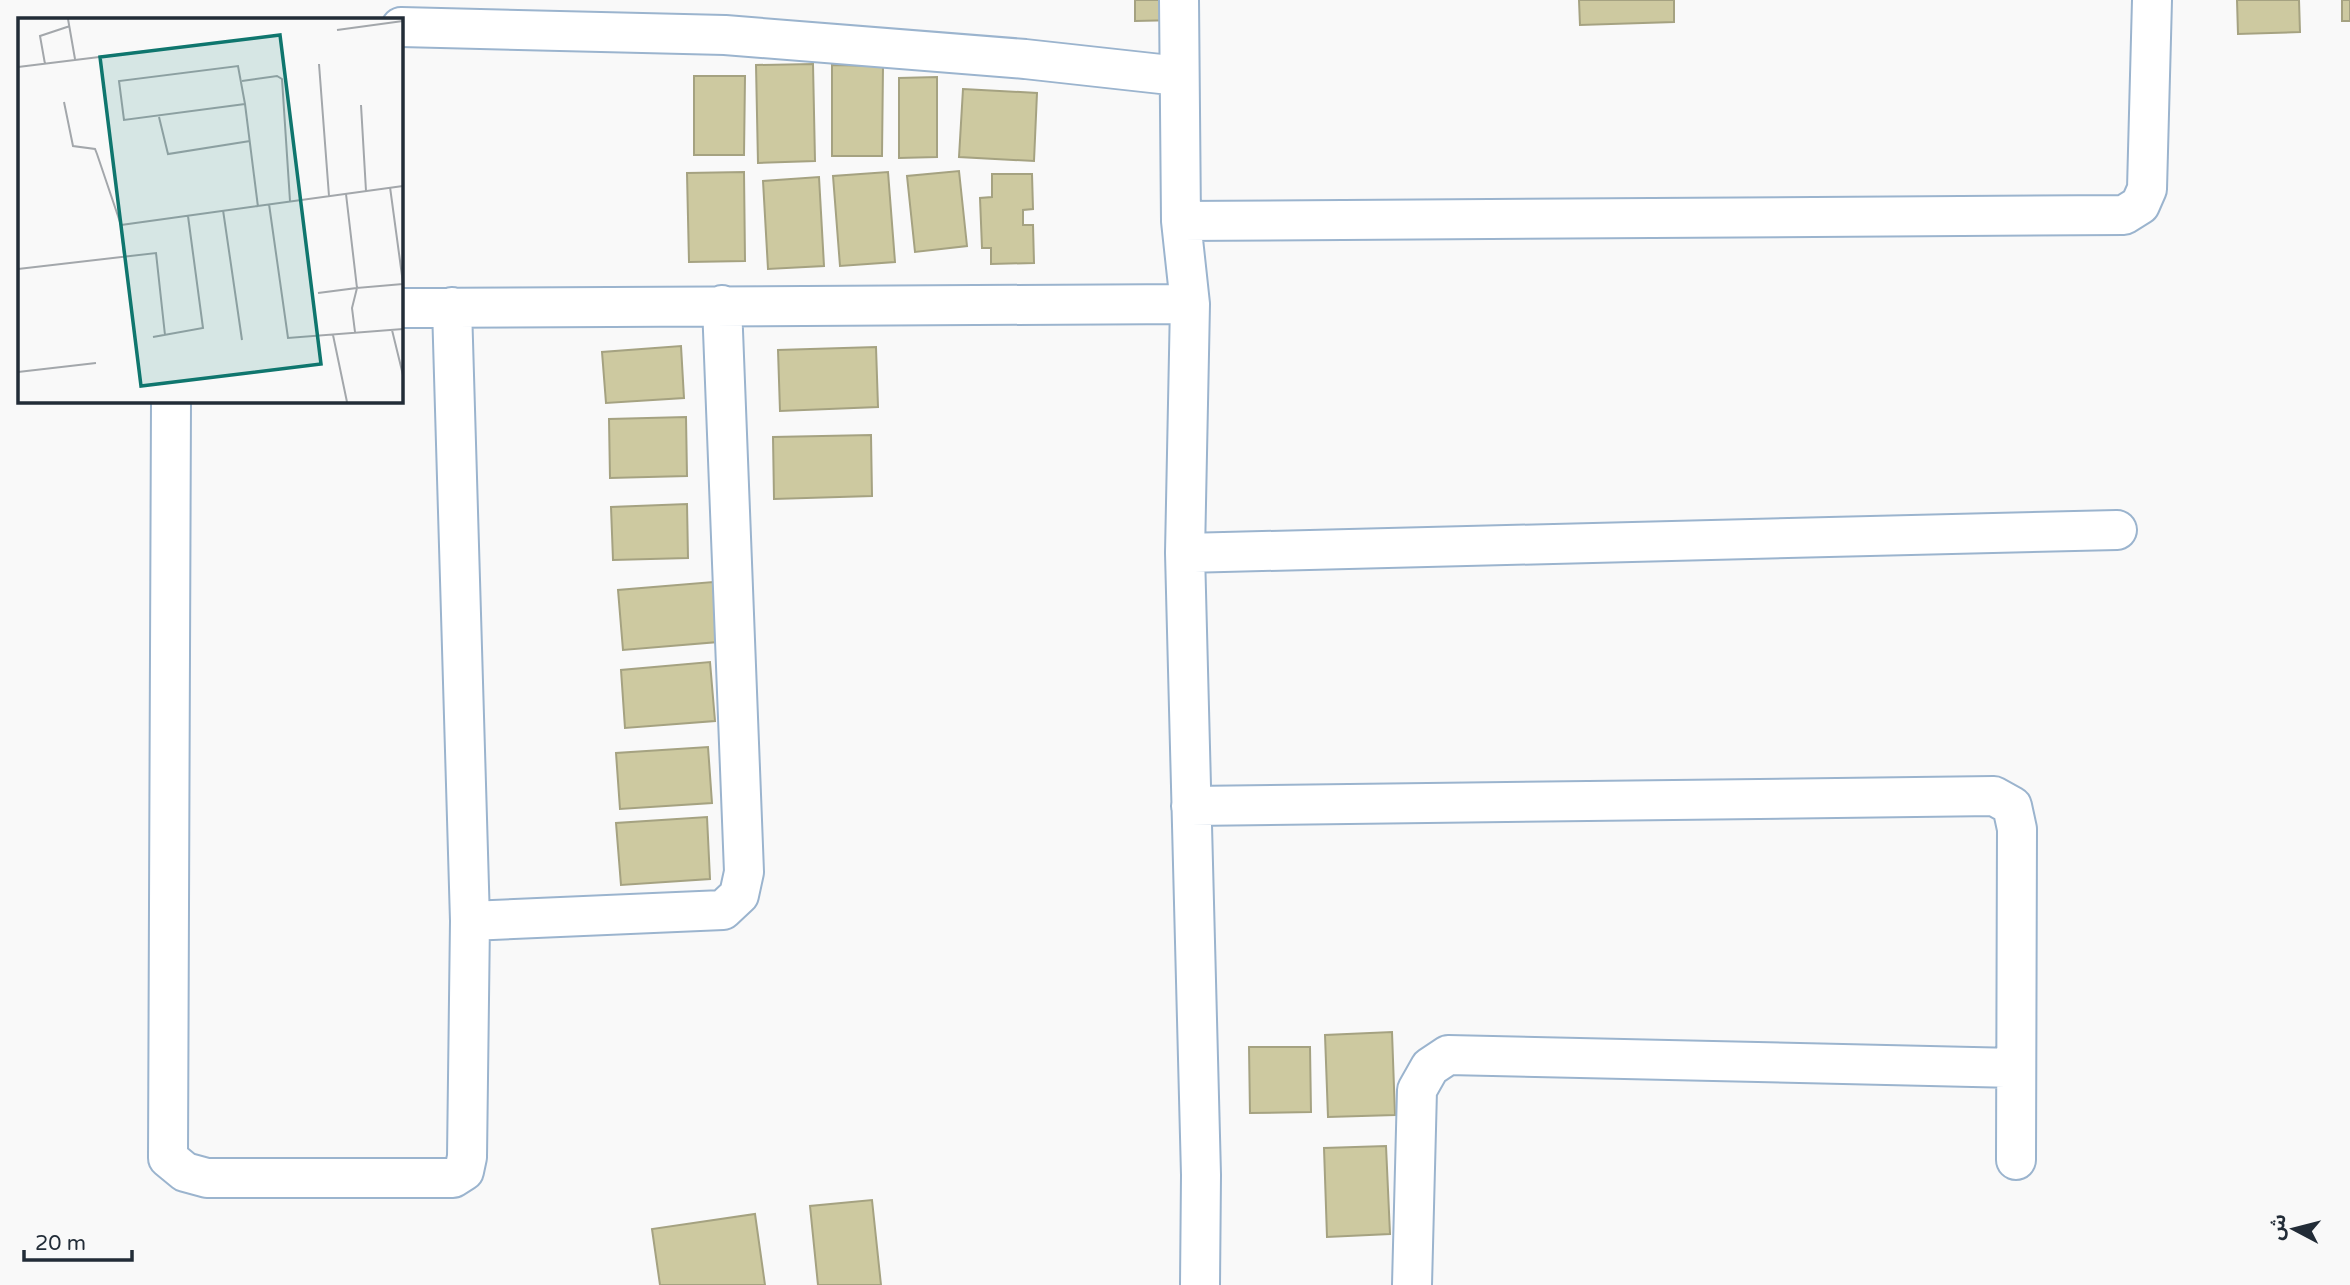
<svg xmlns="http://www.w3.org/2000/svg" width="2350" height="1285" font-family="'Varela Round','Noto Sans Arabic',sans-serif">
  <rect width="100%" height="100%" fill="#f9f9f9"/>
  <path fill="#cdc9a0" stroke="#a5a281" stroke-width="2" d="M1135 0H1179V20L1135 21Z
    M1579 0H1674V22L1580 25Z
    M2237 0H2299L2300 32 2238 34Z
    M2342 0H2350V21H2342Z
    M813 64 815 161 758 163 756 65Z
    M832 65 883 66 882 156H832Z
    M694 76H745L744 155H694Z
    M937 77V157L899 158V78Z
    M963 89 1037 93 1034 161 959 157Z
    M959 171 967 246 915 252 907 176Z
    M744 172 745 261 689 262 687 173Z
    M888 172 895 262 840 266 833 176Z
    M992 174H1032L1033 209 1023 210V225H1033L1034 263 991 264V248H982L980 198 992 197Z
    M819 177 824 266 768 269 763 181Z
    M681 346 684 398 606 403 602 352Z
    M876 347 878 407 780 411 778 350Z
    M686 417 687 476 610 478 609 419Z
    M871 435 872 496 774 499 773 437Z
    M687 504 688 558 613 560 611 507Z
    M713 582 718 642 623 650 618 590Z
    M710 662 715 721 625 728 621 670Z
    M708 747 712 803 620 809 616 753Z
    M707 817 710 879 621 885 616 823Z
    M1392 1032 1395 1115 1328 1117 1325 1035Z
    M1249 1047H1310L1311 1112 1250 1113Z
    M1386 1146 1390 1234 1327 1237 1324 1148Z
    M872 1200 881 1285H818L810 1206Z
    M755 1214 765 1285H660L652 1229Z"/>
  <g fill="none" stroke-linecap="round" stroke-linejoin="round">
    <g stroke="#9bb4ce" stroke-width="42">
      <path id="street" d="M1179 0 1181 221 1190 304 1185 553 1201 1175 1200 1285
        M401 27 725 35 1025 59 1179 76
        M1181 221 2124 215 2140 205 2147 189 2152 0
        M401 308 1190 304
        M171 401 168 1158 185 1172 207 1178H453L464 1171 467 1157 470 921 452 307
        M1185 553 2117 530
        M1191 806 1994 796 2012 806 2017 829 2016 1160
        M470 921 723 910 739 895 744 872 722 305
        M1412 1285 1417 1090 1430 1067 1448 1055 2016 1068"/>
    </g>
    <use href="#street" stroke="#fff" stroke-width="38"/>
  </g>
  <g transform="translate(18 18)">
    <rect width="385" height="385" fill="#f9f9f9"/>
    <path fill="none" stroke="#a3a7ab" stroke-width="2" d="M50 1 57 41M319 12 385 3M27 46 22 18 52 8M301 46 311 178M0 49 130 33M224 63 259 58 264 61 272 183M46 84 55 128 77 131 79 136 103 207 106 237M227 86 106 102 101 63 220 48 227 86 240 189M343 87 348 173M141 99 150 136 232 123M372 169 385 265M328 176 339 270 385 266M251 186 270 320 385 311M205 192 224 322M103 207 385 168M0 251 138 235 147 317M300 275 339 270 334 290 337 314M374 312 385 357M315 317 329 384M135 319 185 310 170 198M0 354 78 345"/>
    <path fill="#0f766e" fill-opacity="0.15" stroke="#0f766e" stroke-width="3.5" d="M262 17 303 346 123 368 82 39Z"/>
    <rect width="385" height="385" fill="none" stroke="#222c37" stroke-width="3.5"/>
  </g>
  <g transform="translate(2294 1229) rotate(277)" stroke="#f9f9f9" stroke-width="5" paint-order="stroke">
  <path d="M0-5L12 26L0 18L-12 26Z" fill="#222c37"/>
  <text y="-10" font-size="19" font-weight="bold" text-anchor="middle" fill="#222c37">ش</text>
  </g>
  <path d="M24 1250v10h108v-10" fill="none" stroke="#222c37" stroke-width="3.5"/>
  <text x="35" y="1250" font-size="21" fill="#222c37" stroke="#f9f9f9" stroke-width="5" paint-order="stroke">20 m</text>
</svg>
